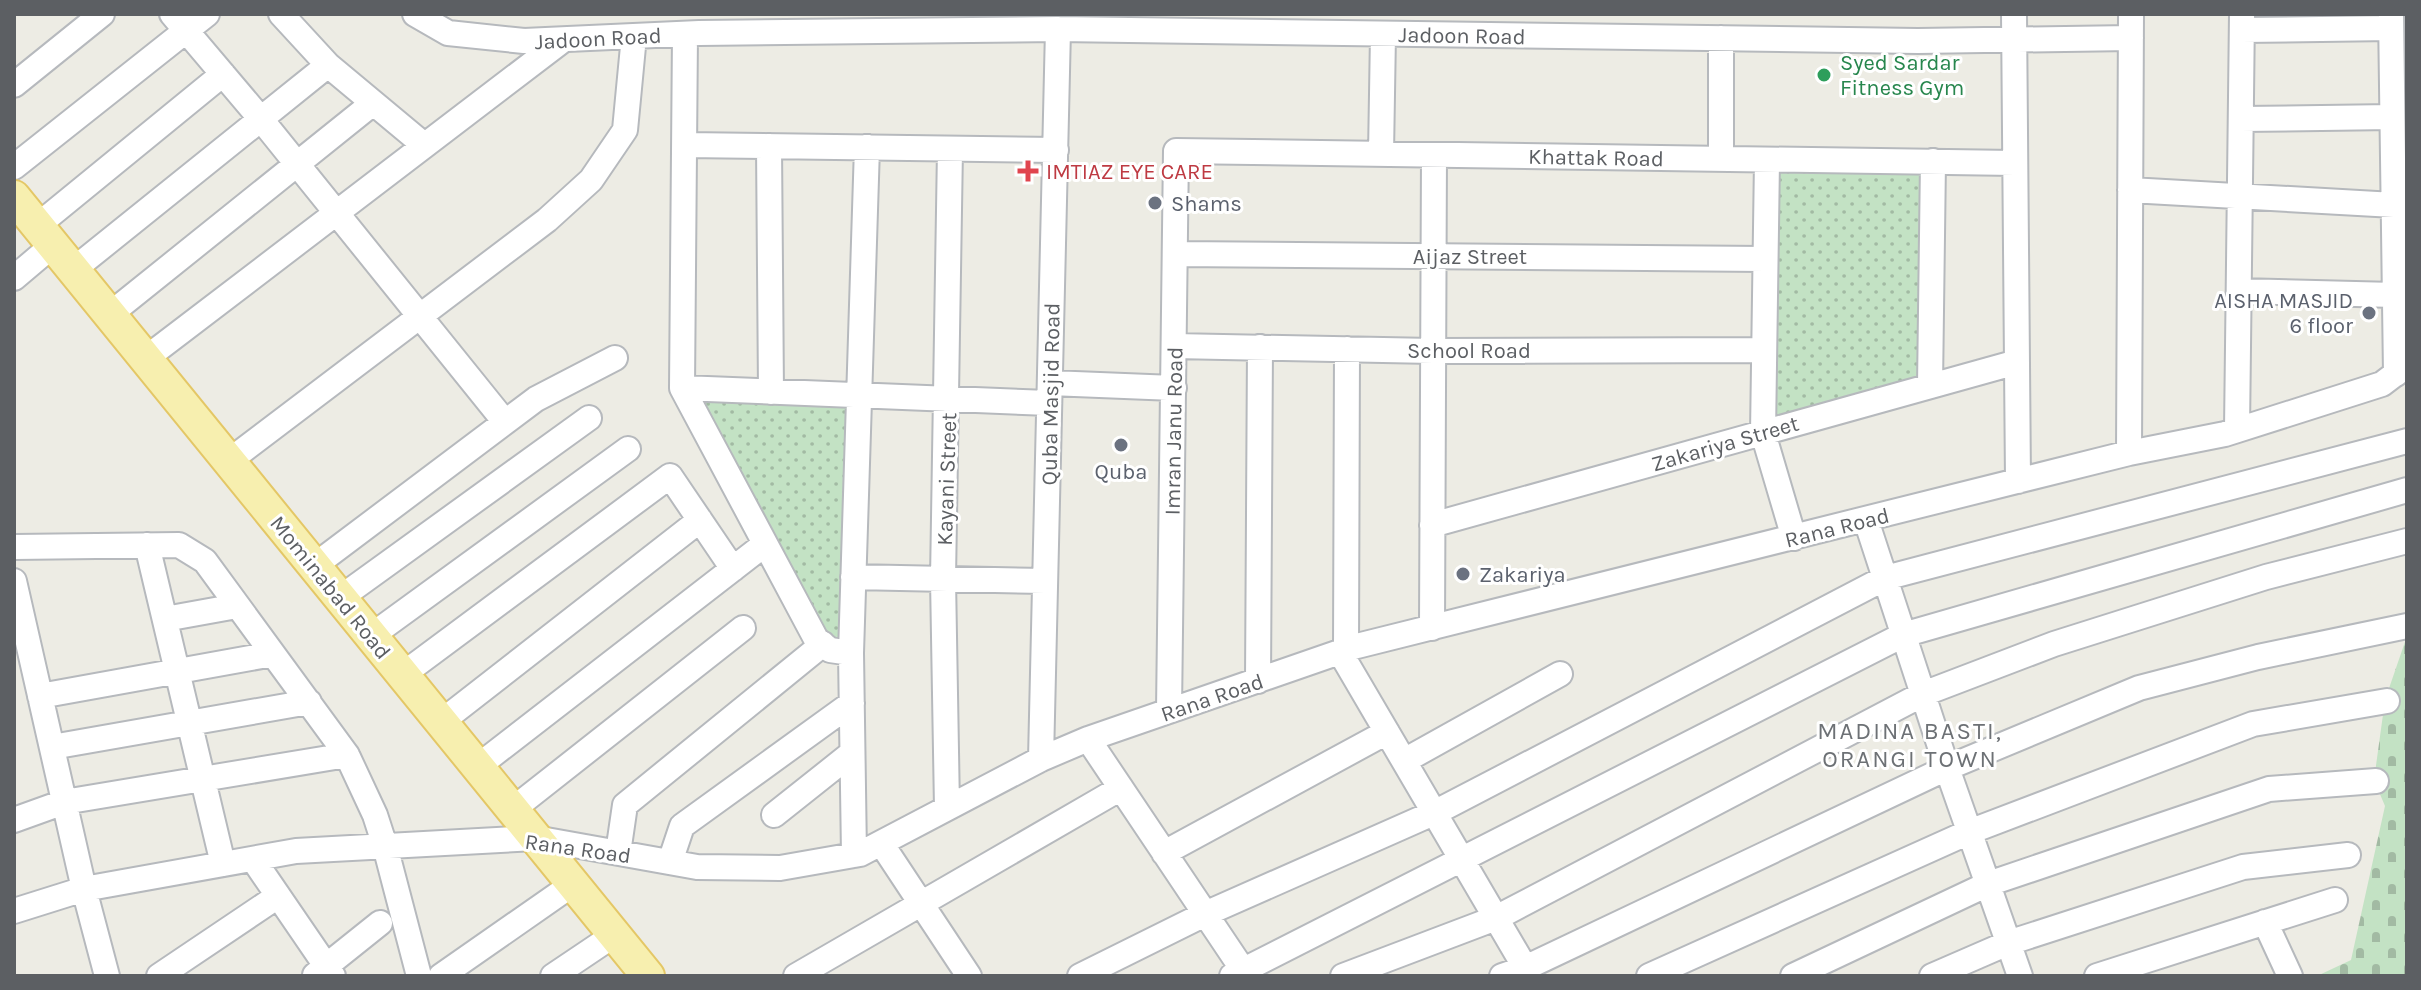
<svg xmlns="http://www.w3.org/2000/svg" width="2421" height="990" font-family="Karla,sans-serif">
  <defs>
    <pattern id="cemetery-stones" width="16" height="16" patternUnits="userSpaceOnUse" patternTransform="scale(2)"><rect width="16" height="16" fill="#c3e2c4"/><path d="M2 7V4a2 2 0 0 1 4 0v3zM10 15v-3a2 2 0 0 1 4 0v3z" fill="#a2baa3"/></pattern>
    <pattern id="park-dots" width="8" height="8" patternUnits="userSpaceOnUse" patternTransform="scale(2)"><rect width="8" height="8" fill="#c3e2c4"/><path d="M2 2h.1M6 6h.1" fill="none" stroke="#a2baa3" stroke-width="1.8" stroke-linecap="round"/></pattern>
  </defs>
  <rect width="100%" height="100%" fill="#edece4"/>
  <path fill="url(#cemetery-stones)" d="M2407 636V976H2317L2351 960 2385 806 2374 780 2385 700Z"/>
  <path fill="url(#park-dots)" d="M1767 160 1933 161 1930 386 1771 430Z
    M682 388 857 395 851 653 830 650Z"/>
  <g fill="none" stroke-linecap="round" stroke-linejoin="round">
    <g stroke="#b6b9bd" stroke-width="28">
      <path id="minor" d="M172 14 260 118 505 422
        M281 14 328 65 424 145
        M415 14 448 33 524 41 699 33 1058 29 1918 41 2131 38
        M2014 14 2018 481
        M2391 14 2396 374
        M2242 30 2391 28
        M685 34 682 388 816 639 830 650 851 653
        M14 85 102 14
        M2241 119 2392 117
        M686 145 1056 150
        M769 146 771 392
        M1381 154 1383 34
        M1721 159V38
        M1767 160 1763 433 1794 538
        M14 167 207 14
        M2130 190 2394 205
        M37 226 223 74
        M1175 254 1765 259
        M73 270 328 65
        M14 278 53 245
        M2239 291 2395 295
        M109 315 373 103
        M1174 346 1433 351 1764 350
        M145 359 563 40
        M1050 383 1174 388
        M1930 386 1933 161
        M682 388 1049 403
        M2237 430 2242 14
        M2129 453 2131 14
        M229 461 547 220 591 180 625 130 634 36
        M1866 520 1947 768 2020 976
        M1432 525 2017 362
        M147 545 223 864
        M14 547 179 545 205 561 347 755 375 815 385 846 419 976
        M314 566 536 399 615 358
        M853 577 1045 581
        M14 581 84 889 107 976
        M340 598 589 418
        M165 619 237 606
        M1432 628 1434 155
        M371 636 628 449
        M1346 651 1347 349
        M1340 652 1530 976
        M402 675 670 476 733 569
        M1258 681 1260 347
        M40 696 273 654
        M1169 711 1176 151 2015 163
        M441 722 700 520
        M1088 739 1247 976
        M52 747 309 702
        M1041 759 1058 29
        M1404 761 1560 674
        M477 767 765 544
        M947 808 943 579 950 149
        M512 810 743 628
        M774 815 852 753
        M14 820 64 802 347 755
        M881 843 969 976
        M618 853 625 805 823 644
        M1164 853 1387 732
        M854 855 851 653 867 147
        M253 859 333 976
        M670 862 682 826 852 703
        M14 911 84 889 296 851 535 838 697 867 780 868 860 854 1041 759 1088 739 1357 646 2129 453 2225 434 2382 384 2407 365
        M2265 922 2290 976
        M315 975 380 923
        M159 976 278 896
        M441 976 573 884
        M553 976 614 935
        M796 976 1121 788
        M1080 976 1205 914 1438 811 1885 578 2407 441
        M1232 976 1903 635 2407 490
        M1343 976 1496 918 1923 694 2054 644 2266 577 2407 541
        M1502 976 1525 968 1947 768 2139 688 2258 657 2407 626
        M1649 976 1969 832 2253 724 2387 701
        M1793 976 1988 884 2269 789 2376 781
        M1932 976 2008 943 2243 867 2348 855
        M2097 976 2335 900"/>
    </g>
    <g stroke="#e4c766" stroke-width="36">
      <path id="major" d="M14 197 648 976"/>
    </g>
    <use href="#minor" stroke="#fff" stroke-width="24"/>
    <use href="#major" stroke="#f7efaf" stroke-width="32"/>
  </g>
  <circle fill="#2e9e5b" stroke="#fff" stroke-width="3" cx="1824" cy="75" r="8"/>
  <path fill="#e0444e" stroke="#fff" stroke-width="3" d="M1024 159h8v8h8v8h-8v8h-8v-8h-8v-8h8z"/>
  <g fill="#6b7280" stroke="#fff" stroke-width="3">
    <circle cx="1155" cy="203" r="8"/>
    <circle cx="2369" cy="313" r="8"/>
    <circle cx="1121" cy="445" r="8"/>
    <circle cx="1463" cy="574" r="8"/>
  </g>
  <g text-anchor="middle" stroke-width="6" stroke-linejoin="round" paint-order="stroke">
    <g font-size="22" fill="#5c5f63" stroke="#fff">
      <text transform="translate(1462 35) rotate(1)" y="8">Jadoon Road</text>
      <text transform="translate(598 38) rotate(-3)" y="8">Jadoon Road</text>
      <text transform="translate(1596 157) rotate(1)" y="8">Khattak Road</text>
      <text x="1470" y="264">Aijaz Street</text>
      <text x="1469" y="358">School Road</text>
      <text transform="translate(1050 394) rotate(-89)" y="8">Quba Masjid Road</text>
      <text transform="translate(1173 431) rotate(-89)" y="8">Imran Janu Road</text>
      <text transform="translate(1725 443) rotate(-16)" y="8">Zakariya Street</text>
      <text transform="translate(946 479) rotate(-88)" y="8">Kayani Street</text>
      <text transform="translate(1837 527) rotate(-14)" y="8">Rana Road</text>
      <text transform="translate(331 587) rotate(51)" y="8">Mominabad Road</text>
      <text transform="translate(1212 697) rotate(-19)" y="8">Rana Road</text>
      <text transform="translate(578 848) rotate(8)" y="8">Rana Road</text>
    </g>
    <g font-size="22" fill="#27864d" stroke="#fff" text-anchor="start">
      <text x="1840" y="70">Syed Sardar<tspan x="1840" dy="25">Fitness Gym</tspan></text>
    </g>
    <g font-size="22" fill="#be3a42" stroke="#fff" text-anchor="start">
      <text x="1046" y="179">IMTIAZ EYE CARE</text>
    </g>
    <g font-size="22" fill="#5b616d" stroke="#fff" text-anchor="start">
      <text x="1171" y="211">Shams</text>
      <text x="2353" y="308" text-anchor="end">AISHA MASJID<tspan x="2353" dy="25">6 floor</tspan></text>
      <text x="1121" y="479" text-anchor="middle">Quba</text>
      <text x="1479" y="582">Zakariya</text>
    </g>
    <g font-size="24" letter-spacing="2" fill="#6d7175" stroke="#fff">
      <text x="1910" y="739">MADINA BASTI,<tspan x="1910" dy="28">ORANGI TOWN</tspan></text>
    </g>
  </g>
  <rect width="2421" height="990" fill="none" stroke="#5c5f63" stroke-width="32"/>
</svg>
